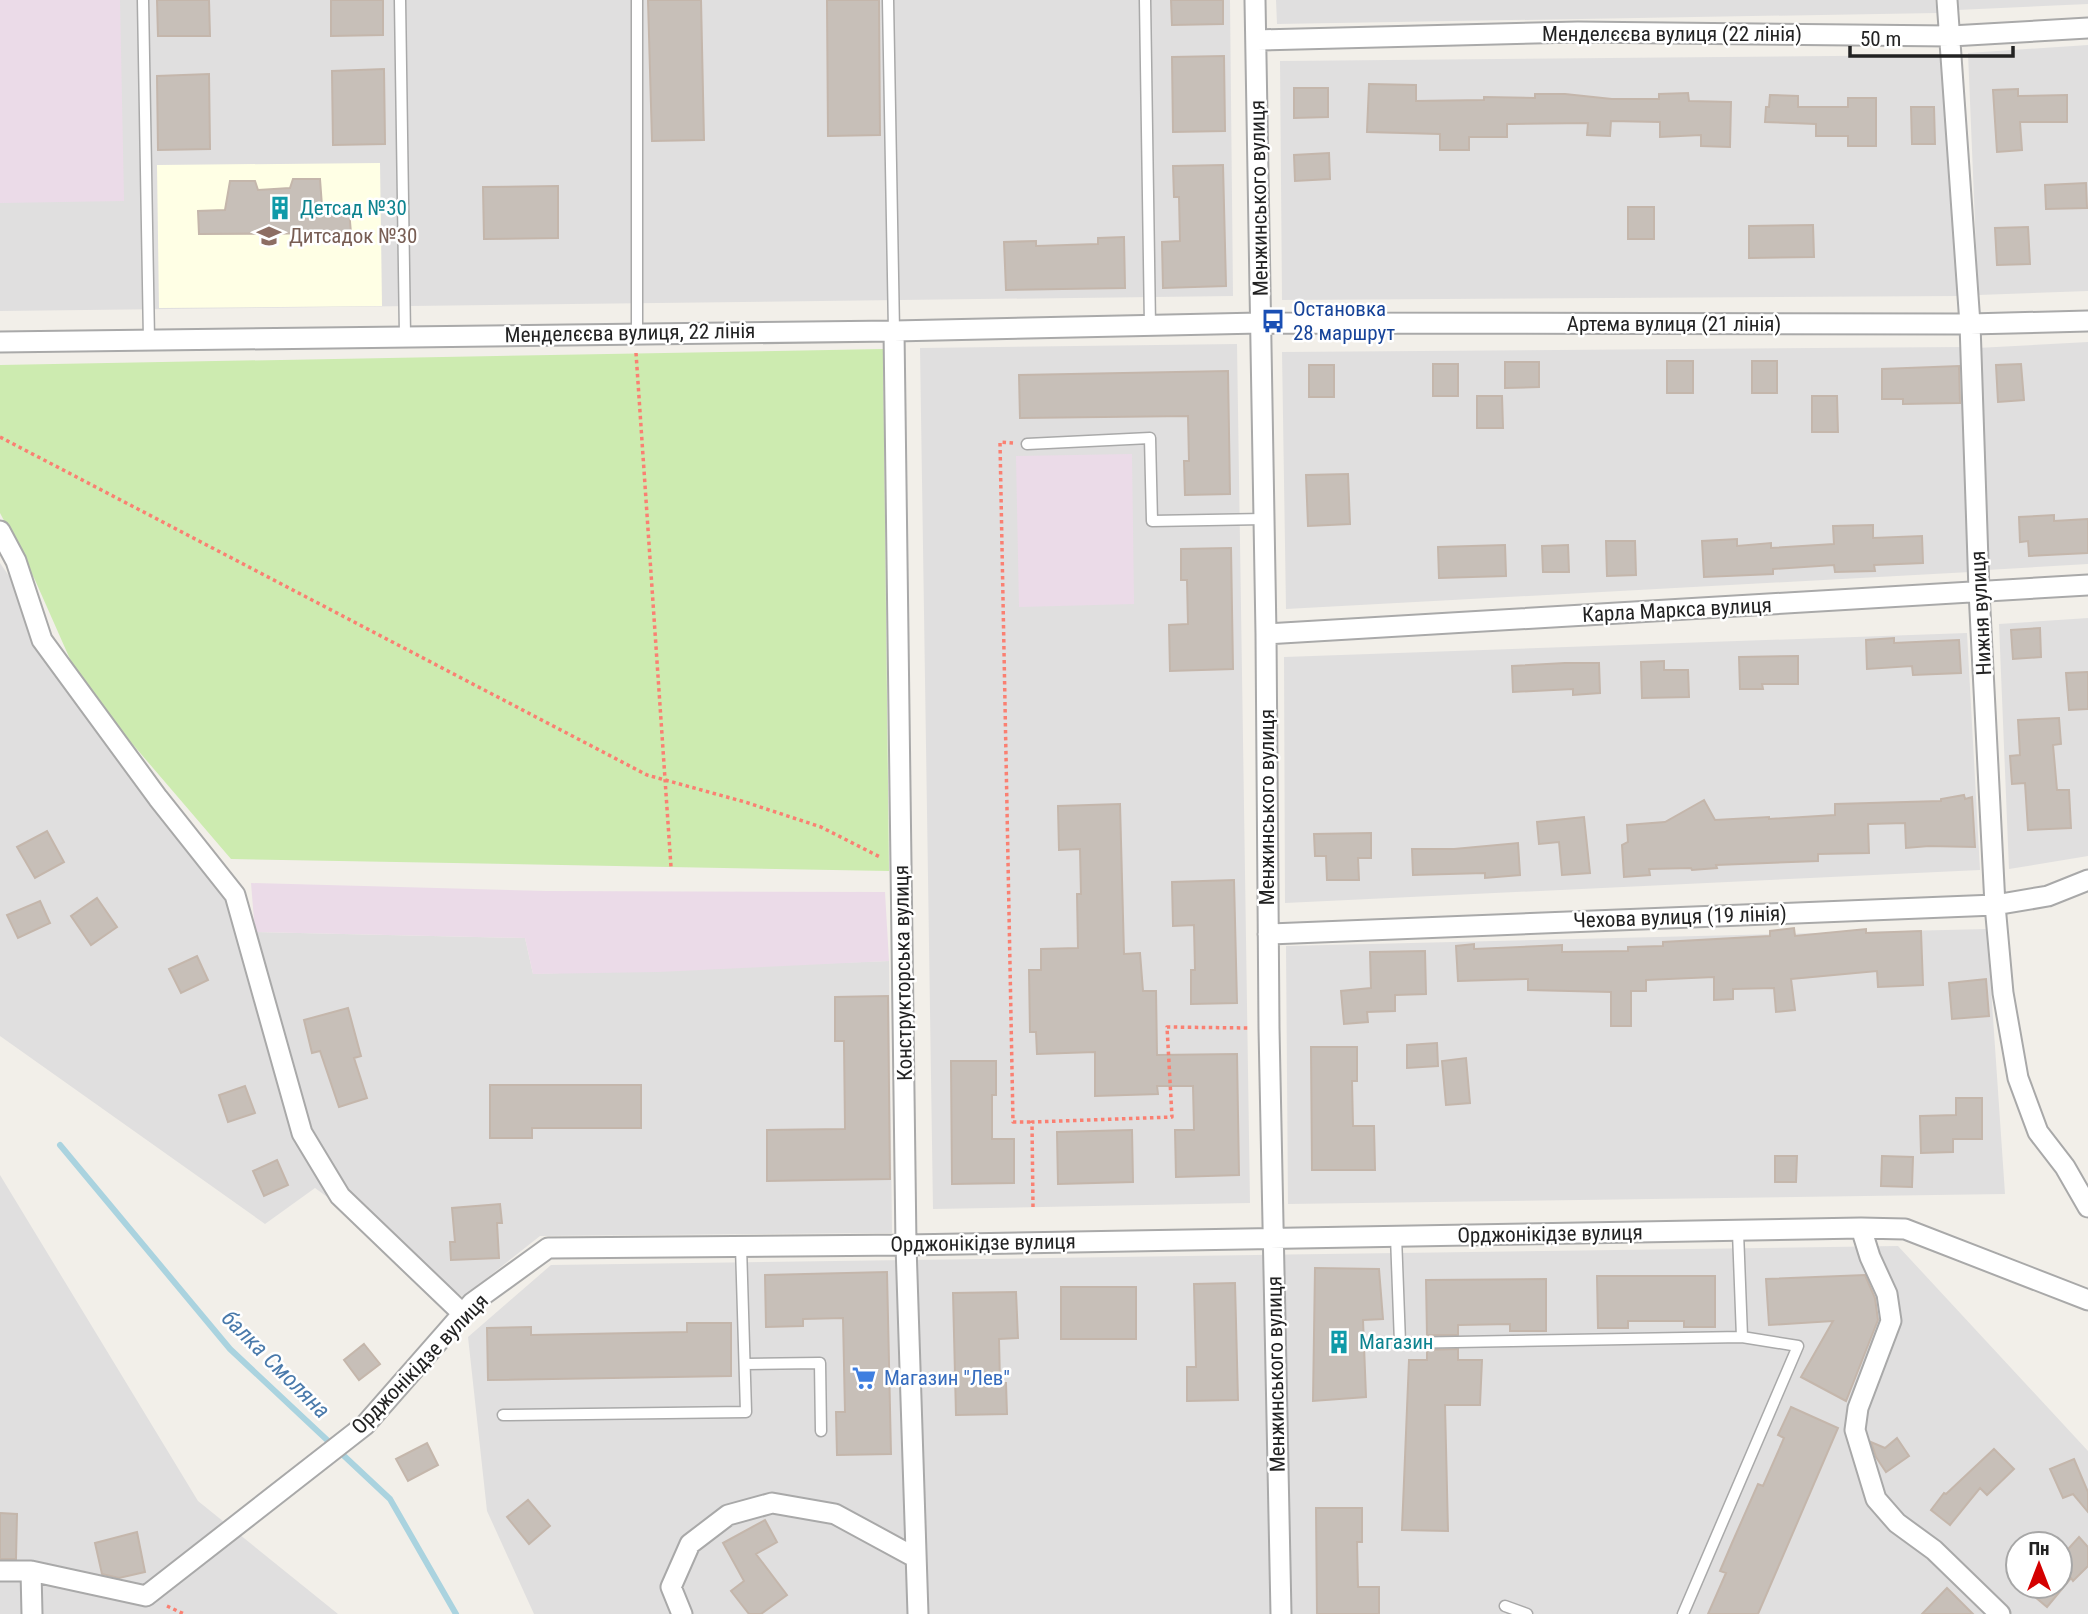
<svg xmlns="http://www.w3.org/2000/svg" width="2088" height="1614" font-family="'Roboto Condensed',sans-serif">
  <rect width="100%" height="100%" fill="#f2efe9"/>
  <path fill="#e0dfdf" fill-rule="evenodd" d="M0 0H1230L1233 296 0 311Z
    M1276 0H1935L1937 13 1277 24Z
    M1955 0H2088V4L1957 10Z
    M2088 45V291L1978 295 1968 53Z
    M1942 55 1959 296 1282 300 1280 61Z
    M2088 342V564L1987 570 1977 348Z
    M1237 344 1250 1203 933 1209 920 348Z
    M1964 347 1970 572 1286 609 1282 352Z
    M0 563 255 932 525 938 533 974 889 961 892 1233 540 1236 463 1297 315 1188 265 1224 0 1036Z
    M2088 618V856L2009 869 1999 624Z
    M1967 633 1980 870 1285 903 1284 657Z
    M1987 929 2005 1194 1288 1204 1286 946Z
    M0 1175 198 1501 338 1614H0Z
    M1898 1246 2088 1451V1614H534L487 1511 468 1337 551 1265ZM2018 1544H2060V1586H2018Z"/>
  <path fill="#ebdbe8" d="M0 0H120L124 201 0 203Z
    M1132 454 1134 604 1019 607 1016 456Z
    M251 883 546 891 885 892 889 961 658 972 533 974 525 938 255 932Z"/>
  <path fill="#ffffe5" d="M380 163 382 306 159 308 157 165Z"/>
  <path fill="#cdebb0" d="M883 349 889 871 231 859 81 684 35 580 0 513V365Z"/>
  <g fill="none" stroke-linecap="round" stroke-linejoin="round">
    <path stroke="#aad3df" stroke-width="6" d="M60 1145 230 1349 390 1499 456 1614"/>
  </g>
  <path fill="#c7bfb8" stroke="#c4b6ab" stroke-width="2" d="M157 0H209L210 36H158Z
    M331 0H383V35L331 36Z
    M648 0H701L704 140 652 141Z
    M827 0H879L880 135 828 136Z
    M1171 0H1223V24L1172 25Z
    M1224 56 1225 131 1173 132 1172 57Z
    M384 69 385 144 333 145 332 71Z
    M209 74 210 149 158 150 157 76Z
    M1369 84 1416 85V101L1484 100V97L1535 98V94H1565L1612 99H1659V94L1688 93 1689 101 1731 102 1730 147 1701 146V135L1660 137V122L1611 121 1610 136 1587 135 1588 123 1507 124V137H1469V150H1440V134L1367 132Z
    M1294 88H1328V117L1294 118Z
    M2018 89V96L2067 95V122H2020L2022 150 1997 152 1993 90Z
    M1770 95 1798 96V107H1848V98H1876V146H1848V136H1816V124L1765 122 1766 107H1769Z
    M1911 107H1934L1935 144H1912Z
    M1329 153 1330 179 1295 181 1294 155Z
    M1223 165 1226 286 1163 288 1162 242 1180 241 1179 197H1174L1173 166Z
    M293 179H320L322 206 349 210 351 233 199 234 198 211 225 210 230 181H255L258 190 290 188Z
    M2086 183 2087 208 2046 209 2045 185Z
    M558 186V238L484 239 483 187Z
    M1628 207H1654V239H1628Z
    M1813 225 1814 257 1749 258V226Z
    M2028 227 2030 264 1997 265 1995 228Z
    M1124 237 1125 288 1006 290 1004 242 1036 241V246L1098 244V238Z
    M1667 361H1693V393H1667Z
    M1752 361H1777V393H1752Z
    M1505 362H1539V387L1505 388Z
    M1433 364H1458V396H1433Z
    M2021 364 2024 400 1998 402 1996 365Z
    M1309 365H1334V397H1309Z
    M1959 366 1960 403 1903 404V399H1882V369Z
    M1228 371 1230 494 1185 495 1184 461H1189L1188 416 1020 418 1019 375Z
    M1477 396H1502L1503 428H1477Z
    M1812 396H1837L1838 432H1812Z
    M1348 474 1350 524 1308 526 1306 475Z
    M2054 515V521L2088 519V553L2029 556 2028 541 2020 542 2019 517Z
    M1873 525V538L1922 536 1923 563 1874 565 1875 571 1835 572 1834 565 1773 569V574L1704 577 1702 541 1737 539V546L1771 543V548L1834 544 1833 526Z
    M1606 541H1635L1636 575 1607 576Z
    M1505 545 1506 576 1439 578 1438 547Z
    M1568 545 1569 572H1543L1542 546Z
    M1231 548 1233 669 1170 671 1169 625 1188 624 1187 580H1181V549Z
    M2040 628 2041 657 2013 659 2011 630Z
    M1894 638V643L1959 640 1961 673 1913 675 1912 666 1867 669 1866 640Z
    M1798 656V684H1762L1763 689H1740L1739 657Z
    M1664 661V670H1688L1689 697 1642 698 1641 662Z
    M1565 663H1599L1600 693 1573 695V689L1513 692 1512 666Z
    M2088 672V709L2069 710 2066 673Z
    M2059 718 2061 744 2053 745 2057 790H2069L2071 828 2028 830 2025 783 2012 784 2010 756 2020 755 2018 720Z
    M1964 795 1965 799 1972 797 1975 847 1929 846 1906 848 1905 823 1868 824 1869 853 1818 854V861L1716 865 1717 868 1692 870 1691 868 1649 869 1650 875 1624 877 1622 845 1628 842 1627 825 1665 822 1704 800 1715 820 1769 817V819L1835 815V804L1941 801V799Z
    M1120 804 1124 954 1140 953 1143 991H1156L1157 1055 1237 1054 1239 1175 1176 1177 1175 1130H1194L1193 1086H1157L1158 1094 1095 1096V1052L1037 1054 1036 1032H1030L1029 970H1041V949L1078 948 1077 894H1081L1080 849 1059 850 1058 806Z
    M1584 817 1590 873 1562 875 1559 842 1539 844 1537 822Z
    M47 831 64 862 35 878 17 847Z
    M1371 833V858H1358L1359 880H1327L1326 856H1315L1314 834Z
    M1518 843 1520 875 1485 878V873L1413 875 1412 849H1454Z
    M1234 880 1237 1003 1191 1004V970H1195L1194 925 1173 926 1172 882Z
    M97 898 117 927 91 945 71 916Z
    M40 901 50 923 18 938 7 915Z
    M1794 928 1795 936 1866 929V933L1921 931 1923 985 1878 987 1877 971 1791 979 1795 1010 1776 1012 1774 988 1733 989V999L1714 1000V977L1646 980V991H1631V1026H1611V992L1528 990V979L1458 981 1456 946 1474 944V949L1562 945V952L1628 951V947L1663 946V942L1770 936V931Z
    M1425 951 1426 994 1395 995V1011L1367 1012 1368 1022 1344 1024 1341 991 1371 988 1370 952Z
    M197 956 208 980 181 993 169 969Z
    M1986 979 1989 1016 1952 1019 1949 983Z
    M888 996 890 1179 767 1181V1130L845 1129 844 1041H835V997Z
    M348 1008 361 1056 354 1058 367 1098 339 1107 320 1051 312 1053 304 1020Z
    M1437 1043 1438 1066 1407 1068V1045Z
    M1311 1047H1357V1081H1352L1353 1126H1374L1375 1170H1312Z
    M1466 1058 1470 1103 1446 1105 1442 1061Z
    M951 1061H996V1095H992V1139H1014V1183L952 1184Z
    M490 1085H641V1128H532V1138H490Z
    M245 1086 255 1113 228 1122 219 1095Z
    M1956 1098H1982V1139H1953V1152L1921 1153 1920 1116 1956 1115Z
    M1132 1130 1133 1182 1058 1184 1057 1132Z
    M1775 1156H1797L1796 1182H1775Z
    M1882 1156 1913 1157 1912 1187 1881 1186Z
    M277 1160 288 1185 264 1196 253 1171Z
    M500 1204 502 1223H497L499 1258 451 1260 450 1242H455L452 1208Z
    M1315 1268 1379 1269 1383 1319 1363 1320 1366 1397 1313 1401Z
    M887 1272 891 1454 837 1455 836 1412H845L843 1318 803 1319V1326L766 1327 765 1275Z
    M1865 1275 1875 1298 1878 1320 1846 1401 1801 1377 1833 1321 1769 1325 1766 1279Z
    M1597 1276H1715V1327H1684V1321H1628V1328H1598Z
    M1546 1279V1331H1510V1324L1458 1325V1335H1427L1426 1280Z
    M1235 1283 1238 1400 1187 1401V1367H1196L1194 1284Z
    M1061 1287H1136V1339H1061Z
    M1016 1292 1018 1338 999 1339 1000 1383H1006L1007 1414 956 1415 953 1293Z
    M687 1323H731V1376L488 1380 487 1328 531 1327V1335L687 1332Z
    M364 1344 380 1364 359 1380 344 1360Z
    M1458 1349V1360H1482L1480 1405H1445L1448 1531 1402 1530 1409 1360H1427V1350Z
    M1791 1407 1838 1428 1758 1614H1708L1726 1573 1720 1571 1732 1543 1758 1484 1763 1486 1784 1438 1778 1435Z
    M1897 1438 1909 1456 1886 1472 1876 1457 1871 1442 1885 1448Z
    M427 1443 438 1465 408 1481 396 1459Z
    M1994 1449 2014 1469 1987 1495 1980 1488 1950 1525 1931 1510 1944 1493 1946 1494Z
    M2074 1459 2088 1492V1512L2073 1494 2063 1498 2050 1469Z
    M528 1500 550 1526 529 1544 507 1517Z
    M1316 1508H1362V1542H1357L1358 1587H1379V1614H1317Z
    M0 1513 17 1514 16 1559H0Z
    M765 1520 777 1542 756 1554 787 1595 761 1614H749L731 1591 744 1581 723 1543Z
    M137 1532 145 1572 119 1578 102 1574 95 1543Z
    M2079 1537 2088 1547V1566L2073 1581 2071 1578 2047 1607 2022 1586H2060V1558Z
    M1947 1588 1973 1614H1922Z"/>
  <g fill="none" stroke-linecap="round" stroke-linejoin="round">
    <g stroke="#a9a9a9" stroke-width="13">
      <path id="lane" d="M143 0 149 340
        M400 0 405 336
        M637 0V333
        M888 0 894 331
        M1145 0 1150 326
        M1027 444 1150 438 1152 521 1264 519
        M1738 1232 1742 1337
        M1396 1236 1400 1343 1742 1337 1798 1346 1683 1614
        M745 1364 820 1363 821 1431
        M503 1415 746 1412 741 1246
        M1505 1606 1527 1614"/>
    </g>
    <g stroke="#a9a9a9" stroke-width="23">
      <path id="street" d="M1255 0 1266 634 1269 1028 1281 1614
        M1947 0 1970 324 1979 591 1995 905 2003 993 2018 1078 2038 1132 2065 1167 2088 1207
        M1257 40 1578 32 1951 36 2088 28
        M894 331 906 1245 918 1614
        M0 342 894 331 1260 323 1970 324 2088 321
        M0 531 16 561 42 640 158 798 235 895 302 1133 340 1196 463 1314
        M1266 634 2088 585
        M1268 934 1995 905 2048 896 2088 880
        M1861 1228 1870 1257 1887 1294 1891 1321 1858 1408 1855 1430 1876 1499 1897 1523 1934 1550 2000 1614
        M0 1571H31L146 1596 365 1425 472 1303 548 1248 906 1245 1861 1228 1905 1229 2088 1300
        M31 1571 32 1614
        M682 1614 671 1587 690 1544 728 1515 772 1503 835 1514 916 1558"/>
    </g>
    <path stroke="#fa8072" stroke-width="3.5" stroke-dasharray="3.5 3.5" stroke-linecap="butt" d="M636 353 671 867
      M0 437 647 775 745 802 821 827 880 857
      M1013 443 1000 442 1013 1122H1032
      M1033 1207 1032 1122 1172 1117 1167 1027 1250 1028
      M167 1606 184 1614"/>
    <use href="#lane" stroke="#fff" stroke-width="10"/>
    <use href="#street" stroke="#fff" stroke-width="19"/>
  </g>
  <defs>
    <g id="building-bare" transform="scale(1.89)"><path d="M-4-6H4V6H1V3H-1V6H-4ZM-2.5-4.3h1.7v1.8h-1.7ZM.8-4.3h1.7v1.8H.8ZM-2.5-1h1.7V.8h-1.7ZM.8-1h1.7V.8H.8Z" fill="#0f9aa8" stroke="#fff" stroke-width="2.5" paint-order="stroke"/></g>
    <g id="school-bare" transform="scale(1.89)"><path d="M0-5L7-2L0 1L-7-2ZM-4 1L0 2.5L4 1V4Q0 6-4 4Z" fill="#8d6e63" stroke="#fff" stroke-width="2.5" paint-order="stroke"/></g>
    <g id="bus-bare" transform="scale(1.89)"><path d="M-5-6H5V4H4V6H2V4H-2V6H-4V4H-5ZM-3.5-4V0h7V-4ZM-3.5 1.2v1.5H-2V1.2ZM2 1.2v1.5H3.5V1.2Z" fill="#1a4fb4" stroke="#fff" stroke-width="2.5" paint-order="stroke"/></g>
    <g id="supermarket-bare" transform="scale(1.89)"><path d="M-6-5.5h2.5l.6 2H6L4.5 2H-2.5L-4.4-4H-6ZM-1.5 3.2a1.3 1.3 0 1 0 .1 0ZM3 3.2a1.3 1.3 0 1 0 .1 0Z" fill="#3f7fe0" stroke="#fff" stroke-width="2.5" paint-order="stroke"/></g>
  </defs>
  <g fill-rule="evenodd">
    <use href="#building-bare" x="280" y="208"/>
    <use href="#school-bare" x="269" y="236"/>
    <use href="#bus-bare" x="1273" y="321"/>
    <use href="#building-bare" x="1339" y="1342"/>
    <use href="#supermarket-bare" x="864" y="1378"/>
  </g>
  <g text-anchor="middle" stroke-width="5" stroke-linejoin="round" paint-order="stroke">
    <g font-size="21" fill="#222" stroke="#fff">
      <text x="1672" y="41">Менделєєва вулиця (22 лiнiя)</text>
      <text transform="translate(1259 198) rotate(-91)" y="7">Менжинського вулиця</text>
      <text x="1674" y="331">Артема вулиця (21 лiнiя)</text>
      <text transform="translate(630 333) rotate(-1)" y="7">Менделєєва вулиця, 22 лінія</text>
      <text transform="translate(1677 610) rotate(-3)" y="7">Карла Маркса вулиця</text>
      <text transform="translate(1981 613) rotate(-93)" y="7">Нижня вулиця</text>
      <text transform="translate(1267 807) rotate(-90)" y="7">Менжинського вулиця</text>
      <text transform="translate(1680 917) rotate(-2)" y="7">Чехова вулиця (19 лiнiя)</text>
      <text transform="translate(903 973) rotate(-91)" y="7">Конструкторська вулиця</text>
      <text transform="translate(1550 1234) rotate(-1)" y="7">Орджонікідзе вулиця</text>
      <text transform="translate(983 1243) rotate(-1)" y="7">Орджонікідзе вулиця</text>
      <text transform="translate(420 1364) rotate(-46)" y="7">Орджонікідзе вулиця</text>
      <text transform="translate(1276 1374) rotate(-91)" y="7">Менжинського вулиця</text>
    </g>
    <g font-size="21" fill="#0d838f" stroke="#fff" text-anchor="start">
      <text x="300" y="215">Детсад №30</text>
      <text x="1359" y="1349">Магазин</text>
    </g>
    <g font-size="21" fill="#785e54" stroke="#fff" text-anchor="start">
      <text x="289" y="243">Дитсадок №30</text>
    </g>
    <g font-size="21" fill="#164399" stroke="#fff" text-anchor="start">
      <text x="1293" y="316">Остановка<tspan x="1293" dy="24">28 маршрут</tspan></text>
    </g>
    <g font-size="21" fill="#366cbe" stroke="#fff" text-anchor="start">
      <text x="884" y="1385">Магазин "Лев"</text>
    </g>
    <g font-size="23" font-style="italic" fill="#4a7aab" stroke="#fff">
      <text transform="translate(276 1364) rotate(45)" y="8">балка Смоляна</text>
    </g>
  </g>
  <g transform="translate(2039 1565)"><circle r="33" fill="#ffffff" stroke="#a7a7a7" stroke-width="2"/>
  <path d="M0-5L12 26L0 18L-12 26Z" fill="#d40000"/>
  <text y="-10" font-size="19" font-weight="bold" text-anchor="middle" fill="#222222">Пн</text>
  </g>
  <path d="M1850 46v10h163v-10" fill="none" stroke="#222222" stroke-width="3.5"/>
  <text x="1860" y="46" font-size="21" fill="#222222" stroke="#ffffff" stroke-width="5" paint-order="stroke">50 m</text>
</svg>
